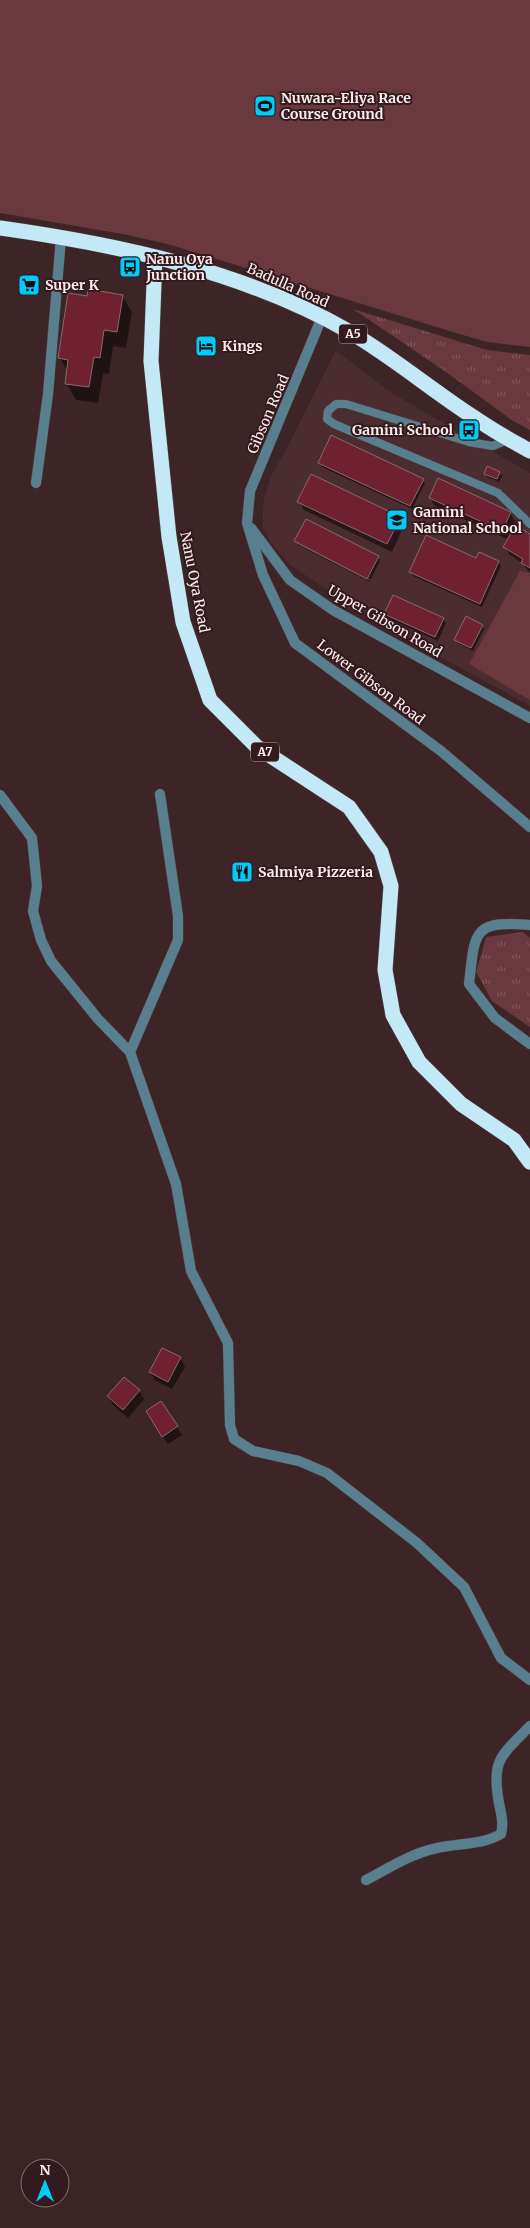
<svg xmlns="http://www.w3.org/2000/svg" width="530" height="2228" font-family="Merriweather,serif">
  <defs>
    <pattern id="grass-tufts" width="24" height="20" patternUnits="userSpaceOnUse" patternTransform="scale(1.25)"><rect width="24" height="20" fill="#6a383f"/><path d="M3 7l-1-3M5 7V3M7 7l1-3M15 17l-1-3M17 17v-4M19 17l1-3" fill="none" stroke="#80555b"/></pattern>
  </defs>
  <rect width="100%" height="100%" fill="#3d2427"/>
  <path fill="#4b2c30" d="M336 350 387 390 530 473V706L429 651 330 592 289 564 270 541 263 528V511L264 498 272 474 286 450Z"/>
  <path fill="url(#grass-tufts)" d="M353 309 487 350 530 355V430L513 421 446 372Z
    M523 932 530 938V1027L492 1001 476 972 486 937Z"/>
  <path fill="#6a383f" d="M0 0H530V347L487 342 456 333 171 245 128 235 0 213Z
    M520 571 530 573V700L469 664Z"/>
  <path fill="#0007" d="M122 296 132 312 126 348 113 346 109 374 103 373 98 403 76 400 66 383 68 372 60 358 88 297Z
    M319 463 423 479 425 483 412 509 322 467Z
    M500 473 502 476 499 482 487 477 485 474Z
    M430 498 510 513 515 521 507 539 435 506Z
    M299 501 400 518 404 526 392 552 304 510Z
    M306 520 378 557 380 561 371 579 297 541V543L295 541Z
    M530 535V573L522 563 510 555 505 547Z
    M297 544 370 581V582L298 545Z
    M479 554 499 562 501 566 482 607 413 576 411 572 477 559Z
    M385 614 443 619 446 623 438 641 387 618Z
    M482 625 484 629 473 651 458 643 456 639Z
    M180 1358 185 1367 172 1389 155 1380 150 1372Z
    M139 1391 144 1399 128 1418 113 1405 108 1397Z
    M161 1403 182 1435 168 1444 152 1420Z"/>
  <path fill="#6f2132" stroke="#87696d" d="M88 289 123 295 117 332 104 330 100 358 94 357 89 387 65 384 68 360 58 358 68 293 87 296Z
    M331 435 424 479 410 506 318 463Z
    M487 466 500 472 497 479 484 474Z
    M311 474 401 517 387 544 297 502Z
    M438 478 511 512 502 531 429 498Z
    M306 519 379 556 367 579 294 541Z
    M516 525 530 534V568L521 563 523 559 503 547Z
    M426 535 476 558 479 552 499 561 480 604 409 572Z
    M393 595 444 618 435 637 384 614Z
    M466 616 483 625 471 648 454 640Z
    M162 1348 181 1357 168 1382 149 1372Z
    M124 1377 140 1390 123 1410 107 1396Z
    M161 1401 178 1426 162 1437 146 1411Z"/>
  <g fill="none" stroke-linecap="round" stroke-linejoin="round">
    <g stroke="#584043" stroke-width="9">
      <path id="lane" d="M510 439 493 446 469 442 346 404H336L328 411 327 419 334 424 498 493 530 524"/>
    </g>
    <g stroke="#584043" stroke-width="11">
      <path id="street" d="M322 317 250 491 247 523 263 575 295 643 441 751 530 827
        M36 483 48 394 61 238
        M251 528 290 580 333 610 530 718
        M160 794 178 916V940L130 1052 176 1184 191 1271 228 1343 230 1425 234 1439 253 1451 299 1461 327 1473 417 1543 464 1587 501 1658 530 1680
        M0 795 32 838 37 886 33 911 41 940 51 961 98 1019 130 1052
        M530 925C472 920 475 932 469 984L495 1018 530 1044
        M366 1880C389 1868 412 1853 437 1848 459 1843 482 1845 501 1834 504 1823 501 1814 499 1803 491 1760 501 1756 530 1726"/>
    </g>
    <g stroke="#584043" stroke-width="16">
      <path id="highway" d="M0 228C121 245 243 271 350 332 396 359 436 394 481 422 497 433 514 442 530 451
        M155 257 151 361 169 537 183 622 210 700 257 747 349 807 381 852 391 886 385 970 393 1015 419 1062 461 1104 514 1140 530 1162"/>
    </g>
    <use href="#lane" stroke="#577f8d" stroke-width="8"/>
    <use href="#street" stroke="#577f8d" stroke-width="10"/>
    <use href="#highway" stroke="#c3e9f7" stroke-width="15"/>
  </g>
  <defs>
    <g id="stadium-square" transform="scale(1.125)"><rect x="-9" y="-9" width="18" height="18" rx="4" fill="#00cbf9" stroke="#321a1e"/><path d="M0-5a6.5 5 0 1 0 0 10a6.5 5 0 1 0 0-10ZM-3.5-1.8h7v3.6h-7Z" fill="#111"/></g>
    <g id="bus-square" transform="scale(1.125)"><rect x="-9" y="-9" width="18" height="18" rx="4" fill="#00cbf9" stroke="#321a1e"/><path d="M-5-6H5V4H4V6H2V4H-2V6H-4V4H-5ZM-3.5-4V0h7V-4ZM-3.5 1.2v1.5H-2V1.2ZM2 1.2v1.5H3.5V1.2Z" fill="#111"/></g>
    <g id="supermarket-square" transform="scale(1.125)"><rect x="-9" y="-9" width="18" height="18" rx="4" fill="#00cbf9" stroke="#321a1e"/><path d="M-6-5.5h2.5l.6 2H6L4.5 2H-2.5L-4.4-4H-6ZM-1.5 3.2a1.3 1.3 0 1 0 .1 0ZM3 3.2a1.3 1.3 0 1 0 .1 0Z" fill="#111"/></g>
    <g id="hotel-square" transform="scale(1.125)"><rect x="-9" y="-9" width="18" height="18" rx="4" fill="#00cbf9" stroke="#321a1e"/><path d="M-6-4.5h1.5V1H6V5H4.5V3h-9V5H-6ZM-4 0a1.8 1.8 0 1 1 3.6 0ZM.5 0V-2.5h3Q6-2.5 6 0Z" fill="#111"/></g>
    <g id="school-square" transform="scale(1.125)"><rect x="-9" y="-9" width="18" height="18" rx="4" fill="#00cbf9" stroke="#321a1e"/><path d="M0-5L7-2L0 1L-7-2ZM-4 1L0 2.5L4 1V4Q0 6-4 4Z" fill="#111"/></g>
    <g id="restaurant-square" transform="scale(1.125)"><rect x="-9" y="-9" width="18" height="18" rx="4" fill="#00cbf9" stroke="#321a1e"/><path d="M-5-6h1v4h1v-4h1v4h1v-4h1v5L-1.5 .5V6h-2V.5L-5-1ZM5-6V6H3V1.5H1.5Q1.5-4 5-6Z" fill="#111"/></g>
  </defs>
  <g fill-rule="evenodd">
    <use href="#stadium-square" x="265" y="106"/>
    <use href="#bus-square" x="130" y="267"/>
    <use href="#supermarket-square" x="29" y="285"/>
    <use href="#hotel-square" x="206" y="346"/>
    <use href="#bus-square" x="469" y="430"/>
    <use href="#school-square" x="397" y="520"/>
    <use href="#restaurant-square" x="242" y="872"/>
  </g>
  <g text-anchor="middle" stroke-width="4" stroke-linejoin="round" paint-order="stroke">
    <g fill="#321a1e" stroke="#c0adaf" stroke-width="1">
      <rect x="339" y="324.5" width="28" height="19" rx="4"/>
      <rect x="251" y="742.5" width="28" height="19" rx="4"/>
    </g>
    <g font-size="12" font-weight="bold" fill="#fdeced">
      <text x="353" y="338">A5</text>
      <text x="265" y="756">A7</text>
    </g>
    <g font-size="14" font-weight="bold" fill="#fdeced" stroke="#321a1e" text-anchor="start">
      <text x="281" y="103">Nuwara-Eliya Race<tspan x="281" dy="16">Course Ground</tspan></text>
      <text x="146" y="264">Nanu Oya<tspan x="146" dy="16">Junction</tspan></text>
      <text x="45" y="290">Super K</text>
      <text x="222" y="351">Kings</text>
      <text x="453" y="435" text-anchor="end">Gamini School</text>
      <text x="413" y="517">Gamini<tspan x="413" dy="16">National School</tspan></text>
      <text x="258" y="877">Salmiya Pizzeria</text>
    </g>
    <g font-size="14" fill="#fdeced" stroke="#321a1e">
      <text transform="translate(288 285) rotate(24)" y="5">Badulla Road</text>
      <text transform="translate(268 414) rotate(-67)" y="5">Gibson Road</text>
      <text transform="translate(195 582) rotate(79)" y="5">Nanu Oya Road</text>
      <text transform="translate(385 621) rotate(30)" y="5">Upper Gibson Road</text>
      <text transform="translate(371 682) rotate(37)" y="5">Lower Gibson Road</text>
    </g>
  </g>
  <g transform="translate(45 2183)"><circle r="24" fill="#321a1e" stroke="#836e71"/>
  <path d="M0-4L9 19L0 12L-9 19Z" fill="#00cbf9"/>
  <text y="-8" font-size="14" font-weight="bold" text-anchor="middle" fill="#fdeced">N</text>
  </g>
</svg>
